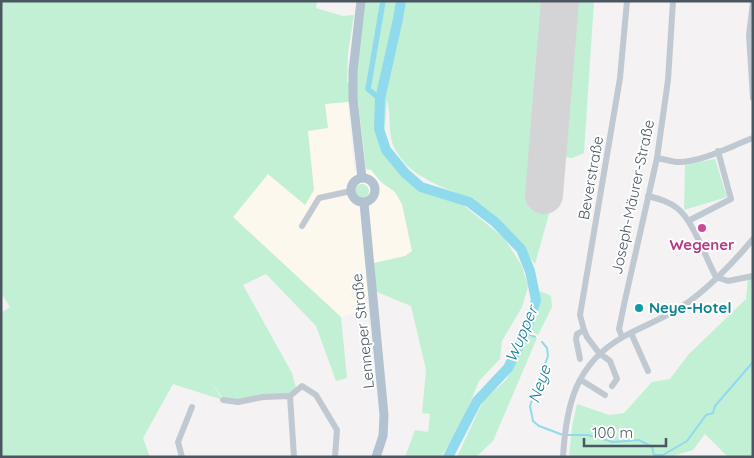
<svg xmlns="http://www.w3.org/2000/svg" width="754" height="458" font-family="Quicksand,sans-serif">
  <rect width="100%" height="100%" fill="#f4f2f2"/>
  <path fill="#fdf8ee" d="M348 102 354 171 371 170 381 182 395 192 402 204 412 251 405 256 370 264 372 290 363 311 341 317 233 217 268 174 305 205 314 190 307 131 325 104Z"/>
  <path fill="#c2f0d4" d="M1 1H317L316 8 343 16 354 15 348 53 347 82H356L364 1H594L584 153 572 158 565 157 535 264C520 246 507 226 489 212 458 186 411 186 393 145 388 132 391 112 387 100L383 151 408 176 426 189 452 196 504 238 522 266 528 287 522 307 502 341 500 359 479 381 461 425 441 457H405L415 430 428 432 430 414 422 413 426 370 411 306 372 290 370 264 405 256 412 251 402 204 395 192 381 182 371 170 366 169 358 101 325 104 328 128 308 131 314 190 305 205 268 174 233 217 341 317 347 378 336 381 316 326 266 274 243 285 292 373 296 388 289 394 236 400 223 398 211 382 223 400 173 384 143 438 150 457H1V313L10 307 1 293Z
    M715 159 727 197 684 210 685 165Z
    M355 191a7 7 0 1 1 14 0a7 7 0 1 1-14 0Z
    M753 276V457H728L705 434 693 450 669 457H569L572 427 577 404 609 415 624 413 652 382 670 379 688 355 746 299 748 277Z
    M540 291 551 296 552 307 538 335 530 331 537 310Z
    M528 336 537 338 493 441 476 457H457L483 401 506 380 517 360Z"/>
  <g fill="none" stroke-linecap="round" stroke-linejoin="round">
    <path stroke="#90daed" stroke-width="2" d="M525 333 535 337
      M542 342 547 348 548 356 530 406 533 421 539 426 563 435
      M567 435H588L613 442 639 440 652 447 654 455H663L687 441 706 415 713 413 715 406 753 362"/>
    <path stroke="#90daed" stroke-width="5.5" d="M380 99 368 89 383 1"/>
    <path stroke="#90daed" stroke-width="10" d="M401 1 398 19 380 99 379 129 386 150 405 173 421 187 469 202 495 222 521 249 530 271 536 300 527 329 508 368 477 401 448 457"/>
    <path stroke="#d4d4d7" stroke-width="38" d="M544 195 560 1"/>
    <path stroke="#c0c9d1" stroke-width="6" d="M753 2 749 35 753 98
      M657 158C663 159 670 161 677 162 700 163 731 146 753 138
      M648 196C659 199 668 201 677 208 693 220 706 259 716 277L728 281 753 276
      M688 221 731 199 718 151
      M302 226 319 198 351 191
      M631 333 648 371
      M622 337 619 329 625 300 657 158 668 80 673 1
      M580 359 576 339 577 334 584 330
      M581 380 605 395
      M612 386 617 379 610 361 599 353 587 337 584 330 580 315 620 78 627 1
      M223 400 238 402 263 397 290 396
      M182 457 178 442 192 407
      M294 457 290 396 302 386 316 395 337 430 335 457
      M563 457C566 406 575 364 623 337 642 326 663 319 681 307 705 292 735 261 753 239"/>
    <path stroke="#b2c2d0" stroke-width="9" d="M361 1 353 71V99L362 178
      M351 190a12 12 0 1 1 24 0a12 12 0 1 1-24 0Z
      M364 203 384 415 383 436 376 457"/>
  </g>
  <circle fill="#d1479c" stroke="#fff" stroke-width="2" cx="702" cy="228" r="5"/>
  <circle fill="#0f9aa8" stroke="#fff" stroke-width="2" cx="639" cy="308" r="5"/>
  <g text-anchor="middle" stroke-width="4" stroke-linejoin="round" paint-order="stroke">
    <g font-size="15" fill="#4a5660" stroke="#fff">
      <text transform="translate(591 178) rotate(-80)" y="5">Beverstraße</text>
      <text transform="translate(633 197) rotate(-78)" y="5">Joseph-Mäurer-Straße</text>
      <text transform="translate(363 331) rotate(-96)" y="5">Lenneper Straße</text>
    </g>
    <g font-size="15" font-weight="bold" fill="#b23c85" stroke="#fff">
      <text x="702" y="250">Wegener</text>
    </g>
    <g font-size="15" font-weight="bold" fill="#0d838f" stroke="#fff" text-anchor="start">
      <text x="649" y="313">Neye-Hotel</text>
    </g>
    <g font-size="16" font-style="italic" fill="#0e7c98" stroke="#fff">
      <text transform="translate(521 334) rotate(-67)" y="6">Wupper</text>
      <text transform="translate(539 384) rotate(-71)" y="6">Neye</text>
    </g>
  </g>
  <rect width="754" height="458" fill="none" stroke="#4a5660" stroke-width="5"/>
  <path d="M584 438v8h82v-8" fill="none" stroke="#4a5660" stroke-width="2.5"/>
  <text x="592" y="438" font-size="15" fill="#4a5660" stroke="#ffffff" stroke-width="4" paint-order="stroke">100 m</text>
</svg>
